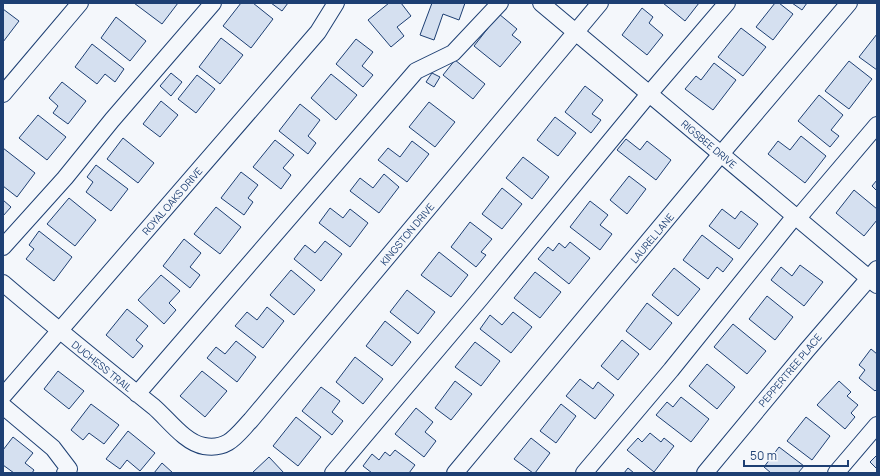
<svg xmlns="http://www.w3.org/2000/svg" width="880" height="476" font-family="Manrope,sans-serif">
  <rect width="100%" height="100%" fill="#f4f7fb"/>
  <path fill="#d5e0f0" stroke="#1d3f73" d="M134 3H178L162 24Z
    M241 3H253L273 19 251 48 223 26Z
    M271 3H288L282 11Z
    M389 3H401L411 16 397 27 404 36 391 47 368 20Z
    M432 3H465L459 20 443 14 434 40 420 35Z
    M663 3H699L685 21Z
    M775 3H779L793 14 773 40 756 27Z
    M792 3H807L802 10Z
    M642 8 653 17 649 23 663 35 647 55 622 35Z
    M3 9 19 21 3 42Z
    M499 14 517 29 512 35 521 42 500 67 474 46Z
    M116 17 146 41 130 61 101 38Z
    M741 28 766 47 743 76 718 57Z
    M877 34V70L859 57Z
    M221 38 243 55 220 84 199 67Z
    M356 39 373 52 362 66 373 75 363 87 336 64Z
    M92 44 124 69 115 82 105 74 97 84 75 67Z
    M455 60 485 84 473 99 443 75Z
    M849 61 872 79 849 109 825 91Z
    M714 63 736 80 713 110 685 89 696 76 701 80Z
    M171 73 182 82 171 96 160 86Z
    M432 73 440 77 434 87 426 82Z
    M331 74 357 95 336 120 311 98Z
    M197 75 215 89 196 113 178 99Z
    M62 82 86 101 68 124 53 113 58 106 49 98Z
    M585 86 603 100 592 114 601 120 591 133 565 112Z
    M819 95 843 115 831 130 839 136 830 147 798 121Z
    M161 101 178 115 160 137 143 124Z
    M429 102 455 122 435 147 409 127Z
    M300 104 320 120 308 136 316 143 308 154 279 131Z
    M38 115 66 137 47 160 19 138Z
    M555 117 576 133 558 156 537 140Z
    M801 136 826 156 805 183 768 154 778 141 790 150Z
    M123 138 154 163 138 183 107 159Z
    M626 139 640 150 647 141 671 160 656 180 617 150Z
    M275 140 294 155 283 168 291 175 281 189 253 167Z
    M412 141 429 154 407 182 378 160 388 148 400 157Z
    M3 148 35 173 17 197 3 186Z
    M523 157 549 177 532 199 506 178Z
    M96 165 128 189 111 211 86 192 93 182 87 177Z
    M241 172 258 185 248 198 253 202 244 215 221 198Z
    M384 174 399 187 379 213 350 191 360 178 373 188Z
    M629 176 646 189 627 214 610 200Z
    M877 180V191L872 186Z
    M502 188 522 204 502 229 482 214Z
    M854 190 877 209V220L864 236 836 213Z
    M69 198 96 220 75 246 47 224Z
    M3 200 11 207 3 216Z
    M590 201 608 215 600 225 612 234 600 250 570 227Z
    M216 207 241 227 220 254 194 234Z
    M330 208 343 218 350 209 368 223 350 247 319 223Z
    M722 209 735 219 741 211 758 224 739 249 709 226Z
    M470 222 492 239 481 252 486 255 476 267 451 247Z
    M39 231 72 257 54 281 26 259 34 249 29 245Z
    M702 235 733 259 723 272 717 267 708 279 683 260Z
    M184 239 201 253 190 267 200 275 190 288 163 266Z
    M325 241 342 254 321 281 294 259 305 245 315 253Z
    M570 242 590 258 569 284 538 259 548 247 553 251 559 243 565 248Z
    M439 252 468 275 451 297 421 275Z
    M800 265 823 282 804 306 771 280 781 267 792 276Z
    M674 268 700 289 678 316 652 295Z
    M291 270 315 290 294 315 270 295Z
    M535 272 561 292 540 318 514 298Z
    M161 275 180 291 169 303 176 310 164 324 138 300Z
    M407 290 435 312 418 334 390 312Z
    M767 296 793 317 775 340 749 319Z
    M647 303 672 323 650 350 626 331Z
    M267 307 284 321 263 348 235 326 247 312 257 320Z
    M127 309 148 326 136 340 143 346 133 358 106 335Z
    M513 312 532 327 511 353 480 329 490 315 502 325Z
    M385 321 411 342 392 366 366 346Z
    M733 324 766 351 747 374 714 347Z
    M622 340 639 354 618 380 601 366Z
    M236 341 256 357 237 382 207 358 216 347 225 354Z
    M475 342 500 361 481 386 455 367Z
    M871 349 877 354V389L875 391 859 378 865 370 859 365Z
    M355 357 383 379 363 404 336 382Z
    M707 364 735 387 717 409 689 386Z
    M58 371 84 391 69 409 44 389Z
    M202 371 227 391 205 417 180 396Z
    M580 379 593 389 598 382 614 395 595 419 566 396Z
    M455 381 472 394 451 420 435 408Z
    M839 381 851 392 847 396 858 405 851 413 855 417 845 429 817 405Z
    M321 387 340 401 332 412 343 421 332 435 302 411Z
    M681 397 709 419 691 442 656 415 667 402 673 407Z
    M91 404 119 425 104 444 89 433 83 440 71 430Z
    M561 404 576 416 556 443 540 431Z
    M416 408 433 422 425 432 436 441 424 457 395 434Z
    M296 417 321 437 298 466 273 446Z
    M806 417 830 436 812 460 787 441Z
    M128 431 155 453 140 471 127 460 120 469 106 459Z
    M650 433 661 442 664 438 674 446 654 472 627 450 638 438 642 442Z
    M13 437 33 453 25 463 34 470 32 473H14L3 465V450Z
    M531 438 550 453 535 473H533L514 459Z
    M779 447 804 466 798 473H771L764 467Z
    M395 450 415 465 409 473H372L363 466 372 454 379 460 385 452 390 456Z
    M877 455V469L870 462Z
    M269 457 284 473H252Z
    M162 463 173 473H154Z
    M628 468 634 473H624Z"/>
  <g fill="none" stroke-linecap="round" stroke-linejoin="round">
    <g stroke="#1d3f73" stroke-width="18">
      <path id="minor" d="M541 3 877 285
        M3 94 80 3
        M798 218 877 125
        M3 247 65 178 112 120 213 3
        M3 283C52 325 103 366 154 407 168 419 185 443 204 446 228 450 236 436 251 420L600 3
        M137 394 416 71 453 53 500 3
        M3 396 318 32 336 3
        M3 406 53 448 69 469 65 473
        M333 473 480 299 649 94 727 3
        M455 473 721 154 849 3
        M584 473 671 370 795 216
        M705 473 807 350 877 269
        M836 473 877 425"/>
    </g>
    <use href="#minor" stroke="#f4f7fb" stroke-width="16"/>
  </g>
  <g text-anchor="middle" stroke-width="3" stroke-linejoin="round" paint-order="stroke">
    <g font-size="10" fill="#1d3f73" stroke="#f4f7fb">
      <text transform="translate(709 144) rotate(40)" y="4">RIGSBEE DRIVE</text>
      <text transform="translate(172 201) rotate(-49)" y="4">ROYAL OAKS DRIVE</text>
      <text transform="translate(407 234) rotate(-50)" y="4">KINGSTON DRIVE</text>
      <text transform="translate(652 238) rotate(-50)" y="4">LAUREL LANE</text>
      <text transform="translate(102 366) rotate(39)" y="4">DUCHESS TRAIL</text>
      <text transform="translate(790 370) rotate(-50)" y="4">PEPPERTREE PLACE</text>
    </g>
  </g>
  <rect width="880" height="476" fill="none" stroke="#1d3f73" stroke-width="8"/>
  <path d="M744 460v6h104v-6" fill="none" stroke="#1d3f73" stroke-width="2"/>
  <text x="750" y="460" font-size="12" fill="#1d3f73" stroke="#f4f7fb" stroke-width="3" paint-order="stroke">50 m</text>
</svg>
